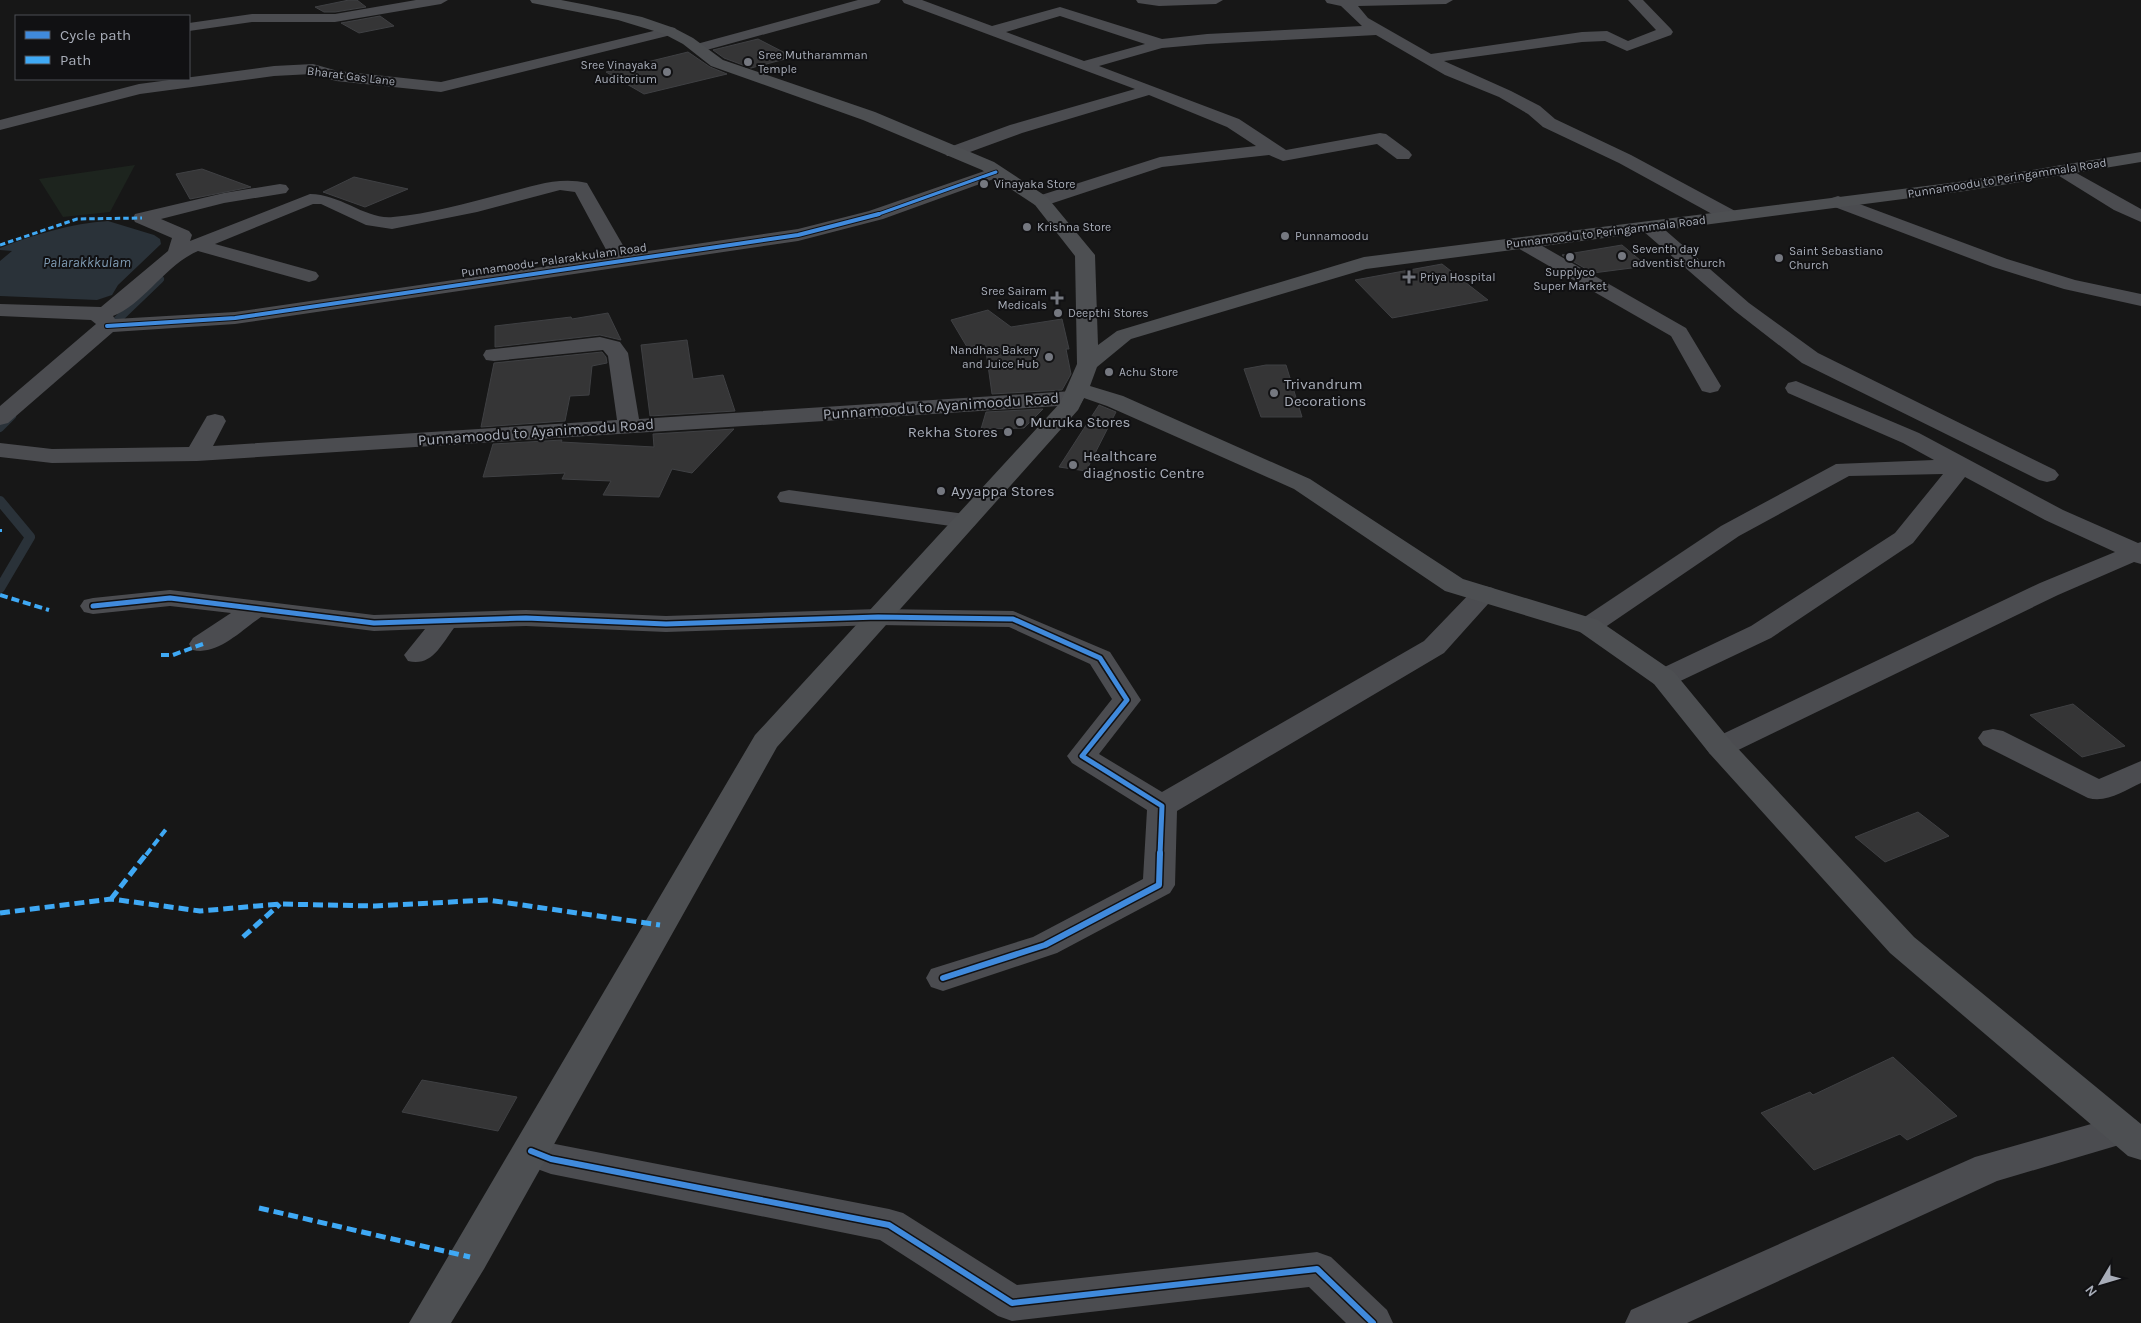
<svg xmlns="http://www.w3.org/2000/svg" width="2141" height="1323" font-family="Karla,sans-serif">
  <rect width="100%" height="100%" fill="#171717"/>
  <path fill="#1d241e" d="M135 165 110 212 63 217 39 179Z"/>
  <path fill="#2a3239" d="M108 221 154 235 160 239 161 244 118 285 112 295 97 300 0 296V261L12 251 0 250V248C33 235 72 223 108 221Z"/>
  <g fill="none" stroke-linecap="round" stroke-linejoin="round">
    <path stroke="#2a3239" stroke-width="8" d="M110 327 160 279
      M0 428 12 416"/>
    <path stroke="#2a3239" stroke-width="10" d="M0 501 30 537 0 588"/>
  </g>
  <path fill="#353536" stroke="#3f4043" d="M349 0H357L366 7 335 12H324L315 7Z
    M380 16 394 26 359 33 341 23Z
    M758 39 793 57 751 68 724 58 713 50Z
    M688 52 710 67 727 74 644 94 606 72Z
    M202 169 251 187 190 199 176 174Z
    M354 177 408 189 365 207 323 192Z
    M1622 245 1647 266 1593 273 1562 255Z
    M1442 264 1488 300 1392 318 1355 280Z
    M988 310 1011 327 1062 319 1069 349H1066L1071 374 1062 390 992 394 985 344 967 347 951 320Z
    M608 313 621 340 600 335 495 347V326L571 317 572 319Z
    M687 340 693 379 723 375 735 411 650 416 641 345Z
    M602 352 606 357 607 363 592 366 589 395 570 396 565 421 481 427 494 363Z
    M1266 365H1286L1302 417H1261L1244 369Z
    M1099 405 1116 412 1086 471 1059 467Z
    M1043 409 1024 428 981 429 986 412Z
    M734 429 692 473 672 469 659 497 603 495 611 481 562 479 565 473 483 477 493 444 562 440 561 442 654 447 653 434Z
    M2073 704 2125 746 2082 757 2030 715Z
    M1918 812 1949 836 1885 862 1855 837Z
    M1893 1057 1957 1116 1907 1140 1900 1134 1814 1170 1761 1113 1810 1092 1813 1095Z
    M422 1080 517 1097 498 1131 402 1112Z"/>
  <g fill="none" stroke-linecap="round" stroke-linejoin="round">
    <path fill="#4b4c50" fill-rule="evenodd" d="M416 0H448L441 4 335 22H252L189 31V23L252 14H335Z
      M858 0H881L879 3 703 51 698 53 690 48 693 45Z
      M902 0H922L992 26 1060 7 1162 39 1207 34 1362 26 1341 6 1327 3 1325 0H1453L1446 4 1358 6 1368 18 1431 54 1582 32 1607 31 1628 41 1656 30 1628 0H1643L1671 29 1673 32 1671 35 1627 51 1605 41 1582 42 1444 61 1511 91 1540 106 1555 119 1631 155 1737 212 1739 216 1737 220H1723L1619 163 1543 127 1528 114 1499 97 1445 75 1376 35 1207 44 1162 48 1099 66 1239 119 1286 150 1380 133 1386 134 1409 151 1412 155 1409 159H1397L1377 144 1283 161 1269 155 1162 167 1047 205H1035L1032 201 1035 197 1160 157 1256 146 1227 127 1149 95 1022 133 959 156H947L944 152 947 148 1010 125 1135 89 904 3ZM1060 16 1145 44 1084 61 1006 32Z
      M1136 0H1223L1216 4 1159 6 1138 3Z
      M670 27 675 28 677 31 675 34 441 92 336 81 312 74 274 76 140 94 0 130V120L139 84 274 66 313 64 338 71 441 82Z
      M2062 165 2141 209V222L2114 210 2056 174 2053 170 2056 166Z
      M996 167 1002 168 1005 172 1002 176 883 219 798 241 235 324 113 332 8 423 0 425V406L96 324 91 320 0 316V304L101 307 168 251 172 238 135 222 133 218 135 214 224 193 280 184 286 185 289 189 286 193 280 194 224 203 161 219 189 231 192 235 190 241 310 194C341 194 366 220 393 217 429 214 467 203 502 194 530 187 558 176 587 183L628 254 798 229 869 211ZM560 190 575 192 610 257 235 312 115 319 113 316C143 305 165 265 198 251L309 282 316 280 319 276 316 272 215 244 313 204H321L366 225 392 229 477 212Z
      M1838 196 2007 259 2075 280 2141 294V306L2064 289 1993 267 1832 206 1829 202 1832 198Z
      M1650 221 1657 223 1749 303 1818 353 2055 470 2059 475 2055 480 2047 482 2039 480 1802 363 1735 311 1643 231 1641 227 1643 223Z
      M1523 237 1530 239 1686 328 1721 386 1718 391 1710 393 1702 391 1671 336 1516 247 1513 243 1516 239Z
      M600 337 620 342 628 353 639 419 1073 391 1081 393 1084 398 1081 403 1073 405 197 461 52 463 0 457V443L52 449 189 447 207 416 215 414 223 416 226 421 213 446 617 420 608 356 603 350 494 361 486 360 483 355 486 350 494 349Z
      M1796 381 1919 433 2063 510 2138 543 2141 542V564L2134 562 2058 595 1730 754 1720 756 1710 754 1705 747 1710 740 2040 583 2115 552 2045 520 1965 477 1913 543 1771 638 1674 684 1664 686 1654 684 1650 678 1654 672 1751 626 1895 533 1943 474 1849 476 1739 536 1598 632 1589 634 1580 632 1576 626 1580 620 1721 526 1836 464 1934 460 1903 443 1788 393 1785 388 1788 383Z
      M789 490 965 514 974 516 977 521 974 526 965 528 780 502 777 497 780 492Z
      M1484 586 1493 588 1497 594 1444 653 1177 811 1175 885 1170 893 1057 953 943 991 931 987 926 978 931 969 1033 937 1143 879 1147 810 1072 763 1067 756 1112 699 1090 664 1009 627 878 625 666 632 526 626 454 628C441 645 432 667 408 661L404 655 425 629 374 631 261 617C242 630 217 656 193 650L189 644 193 638 231 613 170 606 93 614 84 612 80 606 84 600 93 598 170 590 374 615 526 610 666 616 878 609 1013 611 1110 652 1141 700 1099 754 1162 792 1424 641 1475 588Z
      M1993 729 2003 731 2099 779 2141 761V783C2124 791 2107 803 2088 798L1983 745 1978 738 1983 731Z
      M2123 1115 2136 1120 2141 1129 2136 1140 1997 1181 1687 1323H1625L1631 1310 1975 1157Z
      M531 1136 555 1144 889 1209 903 1213 1017 1285 1317 1252 1331 1257 1387 1310 1393 1323H1346L1309 1287 1012 1321 998 1316 880 1240 551 1174 518 1162 512 1151 518 1140Z"/>
    <path fill="#4d4f52" fill-rule="evenodd" d="M530 0H561L587 5 642 17 674 28 693 38 723 60 875 112 994 162 1047 197 1095 255 1098 345 1117 331 1364 257 1965 181 2141 152V162L1965 191 1366 269 1131 339 1097 367 1090 386 1123 396 1310 479 1463 579 1598 620 1674 672 1730 740 1914 937 2141 1124V1160L2128 1156 1890 953 1710 754 1654 684 1580 632 1445 591 1294 489 1107 406 1084 398 1078 410 777 747 484 1269 451 1323H409L755 735 1060 403 1077 364 1075 256 1035 205 982 170 863 120 711 66 683 44 664 34 618 20 532 3Z"/>
    <path stroke="#3fa9f5" stroke-width="3" stroke-dasharray="5.5 3" stroke-linecap="butt" d="M0 245 77 219 142 218"/>
    <path stroke="#3fa9f5" stroke-width="4" stroke-dasharray="8 4" stroke-linecap="butt" d="M0 529V532
      M0 595 49 610
      M161 655H173L203 644
      M146 855 167 828"/>
    <path stroke="#3fa9f5" stroke-width="5" stroke-dasharray="10 5" stroke-linecap="butt" d="M111 899 147 853
      M0 913 111 899 200 911 280 904 375 906 488 900 660 925
      M243 937 280 904
      M259 1208 470 1257"/>
    <g stroke="#111113" stroke-width="5">
      <path id="cycleway-far3" d="M876 215 996 172"/>
    </g>
    <g stroke="#111113" stroke-width="6">
      <path id="cycleway-far2" d="M107 326 235 318 798 235 879 214"/>
    </g>
    <g stroke="#111113" stroke-width="8">
      <path id="cycleway-far1" d="M93 606 170 598 374 623 526 618 666 624 878 617 1013 619 1100 658 1127 700 1082 756 1162 806 1160 855"/>
    </g>
    <g stroke="#111113" stroke-width="9">
      <path id="cycleway" d="M943 978 1045 945 1159 885 1160 853
        M531 1151 551 1159 889 1225 1012 1303 1317 1269 1373 1323"/>
    </g>
    <use href="#cycleway-far3" stroke="#408adc" stroke-width="3"/>
    <use href="#cycleway-far2" stroke="#408adc" stroke-width="4"/>
    <use href="#cycleway-far1" stroke="#408adc" stroke-width="5"/>
    <use href="#cycleway" stroke="#408adc" stroke-width="6"/>
  </g>
  <g fill="#757880" stroke="#111113" stroke-width="2">
    <circle cx="748" cy="62" r="5"/>
    <circle cx="667" cy="72" r="5"/>
    <circle cx="984" cy="184" r="5"/>
    <circle cx="1027" cy="227" r="5"/>
    <circle cx="1285" cy="236" r="5"/>
    <circle cx="1622" cy="256" r="5"/>
    <circle cx="1570" cy="257" r="5"/>
    <circle cx="1779" cy="258" r="5"/>
    <path d="M1406.5 269.5h5v5h5v5h-5v5h-5v-5h-5v-5h5z"/>
    <path d="M1054.5 290.5h5v5h5v5h-5v5h-5v-5h-5v-5h5z"/>
    <circle cx="1058" cy="313" r="5"/>
    <circle cx="1049" cy="357" r="5"/>
    <circle cx="1109" cy="372" r="5"/>
    <circle cx="1274" cy="393" r="5"/>
    <circle cx="1020" cy="422" r="5"/>
    <circle cx="1008" cy="432" r="5"/>
    <circle cx="1073" cy="465" r="5"/>
    <circle cx="941" cy="491" r="5"/>
  </g>
  <g text-anchor="middle" stroke-width="4" stroke-linejoin="round" paint-order="stroke">
    <g font-size="12" fill="#a8adb8" stroke="#111113" text-anchor="start">
      <text x="758" y="59">Sree Mutharamman<tspan x="758" dy="14">Temple</tspan></text>
      <text x="657" y="69" text-anchor="end">Sree Vinayaka<tspan x="657" dy="14">Auditorium</tspan></text>
      <text x="994" y="188">Vinayaka Store</text>
      <text x="1037" y="231">Krishna Store</text>
      <text x="1295" y="240">Punnamoodu</text>
      <text x="1632" y="253">Seventh day<tspan x="1632" dy="14">adventist church</tspan></text>
      <text x="1789" y="255">Saint Sebastiano<tspan x="1789" dy="14">Church</tspan></text>
      <text x="1570" y="276" text-anchor="middle">Supplyco<tspan x="1570" dy="14">Super Market</tspan></text>
      <text x="1420" y="281">Priya Hospital</text>
      <text x="1047" y="295" text-anchor="end">Sree Sairam<tspan x="1047" dy="14">Medicals</tspan></text>
      <text x="1068" y="317">Deepthi Stores</text>
      <text x="1039" y="354" text-anchor="end">Nandhas Bakery<tspan x="1039" dy="14">and Juice Hub</tspan></text>
      <text x="1119" y="376">Achu Store</text>
    </g>
    <g font-size="12" fill="#a8adb8" stroke="#111113">
      <text transform="translate(351 76) rotate(7)" y="4">Bharat Gas Lane</text>
      <text transform="translate(2007 178) rotate(-9)" y="4">Punnamoodu to Peringammala Road</text>
      <text transform="translate(1606 232) rotate(-7)" y="4">Punnamoodu to Peringammala Road</text>
      <text transform="translate(554 260) rotate(-8)" y="4">Punnamoodu- Palarakkulam Road</text>
    </g>
    <g font-size="14" font-style="italic" fill="#7f9bb3" stroke="#111113">
      <text x="87" y="267">Palarakkkulam</text>
    </g>
    <g font-size="15" fill="#a8adb8" stroke="#111113" text-anchor="start">
      <text x="1284" y="389">Trivandrum<tspan x="1284" dy="17">Decorations</tspan></text>
      <text x="1030" y="427">Muruka Stores</text>
      <text x="998" y="437" text-anchor="end">Rekha Stores</text>
      <text x="1083" y="461">Healthcare<tspan x="1083" dy="17">diagnostic Centre</tspan></text>
      <text x="951" y="496">Ayyappa Stores</text>
    </g>
    <g font-size="15" fill="#a8adb8" stroke="#111113">
      <text transform="translate(941 406) rotate(-4)" y="5">Punnamoodu to Ayanimoodu Road</text>
      <text transform="translate(536 432) rotate(-4)" y="5">Punnamoodu to Ayanimoodu Road</text>
    </g>
  </g>
  <rect x="15" y="15" width="175" height="65" fill="#111113" stroke="#4d4f55"/>
  <rect x="25" y="31" width="25" height="8" fill="#408adc" stroke="#4d4f55"/>
  <text x="60" y="40" font-size="15" fill="#a8adb8">Cycle path</text>
  <rect x="25" y="56" width="25" height="8" fill="#3fa9f5" stroke="#4d4f55"/>
  <text x="60" y="65" font-size="15" fill="#a8adb8">Path</text>
  <g transform="translate(2101 1283) rotate(232)" stroke="#111113" stroke-width="4" paint-order="stroke">
  <path d="M0-4L9 19L0 12L-9 19Z" fill="#a8adb8"/>
  <text y="-8" font-size="14" font-weight="bold" text-anchor="middle" fill="#a8adb8">N</text>
  </g>
</svg>
